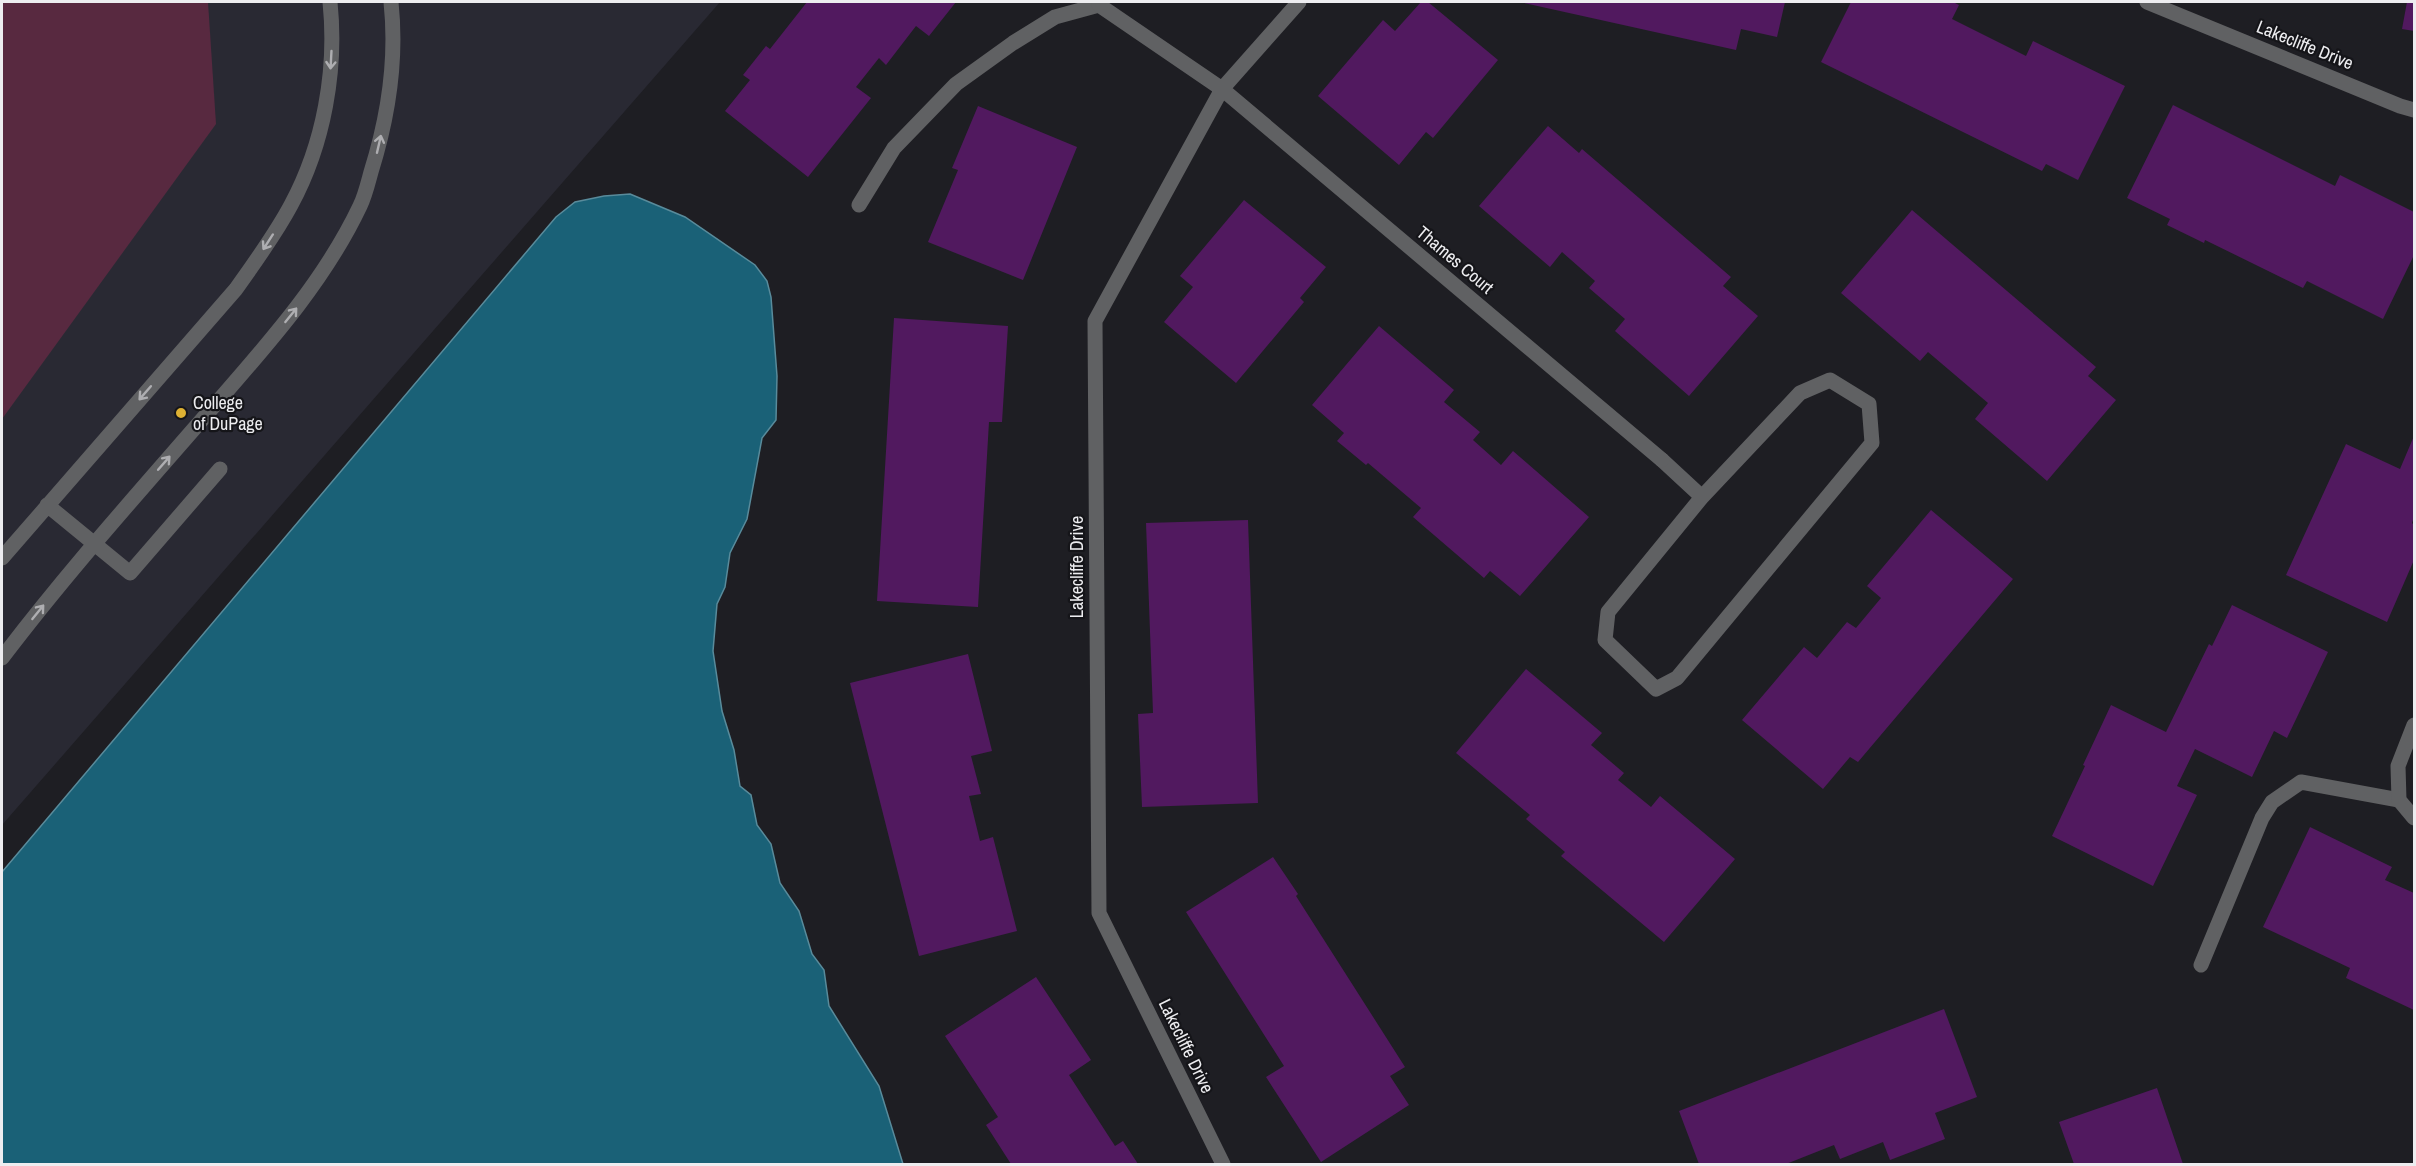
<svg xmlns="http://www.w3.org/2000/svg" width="2416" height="1166" font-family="'Archivo Narrow',sans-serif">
  <rect width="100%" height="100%" fill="#1e1e23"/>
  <path fill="#292933" d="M2 2H720L2 825Z"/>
  <path fill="#582940" d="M2 2H208L216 124 2 419Z"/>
  <path fill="#1a6177" stroke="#598b9b" stroke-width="1.5" d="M630 194 685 217 755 265 767 281 771 297 777 376 776 420 762 438 747 519 730 553 725 587 717 604 713 651 722 711 734 750 740 786 751 795 757 825 771 844 780 883 799 911 812 954 824 970 829 1006 879 1086 903 1164H2V872L556 217 575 202 604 196Z"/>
  <path fill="#51195f" d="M807 2H956L929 36 916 26 886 65 879 58 856 87 871 98 808 177 725 111 750 80 743 75 766 46 770 49Z
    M1421 2H1428L1498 60 1433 138 1426 132 1399 165 1318 96 1383 20 1395 31Z
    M1520 2H1785L1777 37 1741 29 1736 50Z
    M1851 2H1953L1959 5 1952 19 2026 56 2033 41 2125 86 2078 180 2046 164 2042 171 1821 62Z
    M2407 2H2414V31L2402 29Z
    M2173 105 2335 186 2340 175 2414 212V255L2383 319 2307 281 2303 288 2205 240 2204 243 2167 225 2170 219 2127 198Z
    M978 106 1077 147 1023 280 928 242 958 170 952 168Z
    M1548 126 1579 153 1582 149 1731 277 1723 286 1758 316 1689 396 1615 331 1625 319 1589 288 1595 281 1562 252 1550 267 1479 206Z
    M1244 200 1326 267 1300 298 1304 302 1236 383 1164 322 1193 287 1180 276Z
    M1912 210 2096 367 2088 376 2116 400 2047 481 1975 419 1988 403 1928 352 1920 361 1841 293Z
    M894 318 1008 326 1002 422H989L978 607 877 601Z
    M1379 326 1454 390 1444 402 1480 432 1473 440 1501 465 1513 451 1589 517 1520 596 1490 571 1484 578 1413 517 1421 508 1368 463 1366 465 1337 441 1344 433 1312 405Z
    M2414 436V517L2412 523 2414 525V560L2387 622 2286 575 2346 444 2400 469Z
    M1931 510 2013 579 1858 762 1850 757 1823 789 1742 720 1804 647 1817 658 1847 622 1856 628 1881 598 1867 586Z
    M1248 520 1258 803 1142 807 1138 714 1153 713 1146 523Z
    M2232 605 2328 652 2287 738 2274 731 2252 777 2195 749 2177 786 2197 795 2153 886 2052 836 2085 766 2083 765 2111 705 2166 732 2209 644 2212 646Z
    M968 654 992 751 971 756 981 794 969 796 980 841 993 837 1017 931 919 956 850 683Z
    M1526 669 1602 733 1591 745 1624 773 1618 780 1651 807 1660 796 1735 859 1664 942 1561 856 1565 852 1526 819 1530 815 1456 753Z
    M2310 827 2392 867 2385 880 2414 893V1010L2346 978 2350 968 2263 927Z
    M1273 857 1298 894 1296 896 1405 1067 1390 1076 1409 1105 1321 1162 1266 1077 1284 1066 1186 912Z
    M1036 977 1091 1060 1069 1075 1115 1146 1123 1141 1138 1164H1011L986 1125 998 1117 945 1036Z
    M1944 1009 1977 1097 1935 1113 1945 1139 1890 1160 1883 1142 1840 1159 1834 1145 1786 1164H1699L1679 1111Z
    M2157 1088 2183 1164H2074L2059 1122Z"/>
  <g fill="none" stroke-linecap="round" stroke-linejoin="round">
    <path stroke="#606163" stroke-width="15" d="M859 205 894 148 956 84 1013 43 1055 17 1099 5
      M1662 460 1702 497 1800 393 1830 380 1869 404 1872 443 1677 678 1656 689 1605 640 1608 612 1702 497
      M47 505 130 573 220 469
      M2 558 236 289C255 262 275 235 291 205 324 144 337 70 330 2
      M2 658C68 571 141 490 213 407 267 345 324 282 360 206 365 196 368 183 371 172 388 118 397 58 391 2
      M2201 965 2262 818 2272 802 2301 782 2399 800"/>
    <path stroke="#606163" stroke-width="15" d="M2147 2 2400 106 2414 110
      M1099 5 1222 89 1662 460
      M2414 725 2398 766 2399 800 2414 818
      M1223 1164 1099 913 1095 321 1222 89 1299 2"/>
  </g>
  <defs><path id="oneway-shaft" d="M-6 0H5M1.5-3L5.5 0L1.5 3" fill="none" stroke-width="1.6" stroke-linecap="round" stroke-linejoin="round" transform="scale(1.5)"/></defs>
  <g stroke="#aeaeb1">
    <use href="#oneway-shaft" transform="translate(331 60) rotate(93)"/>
    <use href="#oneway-shaft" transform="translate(379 144) rotate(-77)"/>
    <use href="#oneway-shaft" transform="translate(268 242) rotate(123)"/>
    <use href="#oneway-shaft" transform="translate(291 315) rotate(-51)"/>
    <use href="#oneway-shaft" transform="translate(145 393) rotate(131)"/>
    <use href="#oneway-shaft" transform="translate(164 463) rotate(-49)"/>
    <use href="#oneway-shaft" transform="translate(38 612) rotate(-51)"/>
  </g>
  <circle fill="#deb133" stroke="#151519" stroke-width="2" cx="181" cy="413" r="6"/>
  <g text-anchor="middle" stroke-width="4.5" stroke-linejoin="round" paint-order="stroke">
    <g font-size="18" fill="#ededf0" stroke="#151519">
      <text transform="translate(2305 45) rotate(22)" y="6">Lakecliffe Drive</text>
      <text transform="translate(1455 260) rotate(40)" y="6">Thames Court</text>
      <text transform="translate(1077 567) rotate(-90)" y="6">Lakecliffe Drive</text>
      <text transform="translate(1186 1046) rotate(64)" y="6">Lakecliffe Drive</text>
    </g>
    <g font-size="18" fill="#ededf0" stroke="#151519" text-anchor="start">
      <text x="193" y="409">College<tspan x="193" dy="21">of DuPage</tspan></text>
    </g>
  </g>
  <rect width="2416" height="1166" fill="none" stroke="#ededf0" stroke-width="6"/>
</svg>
